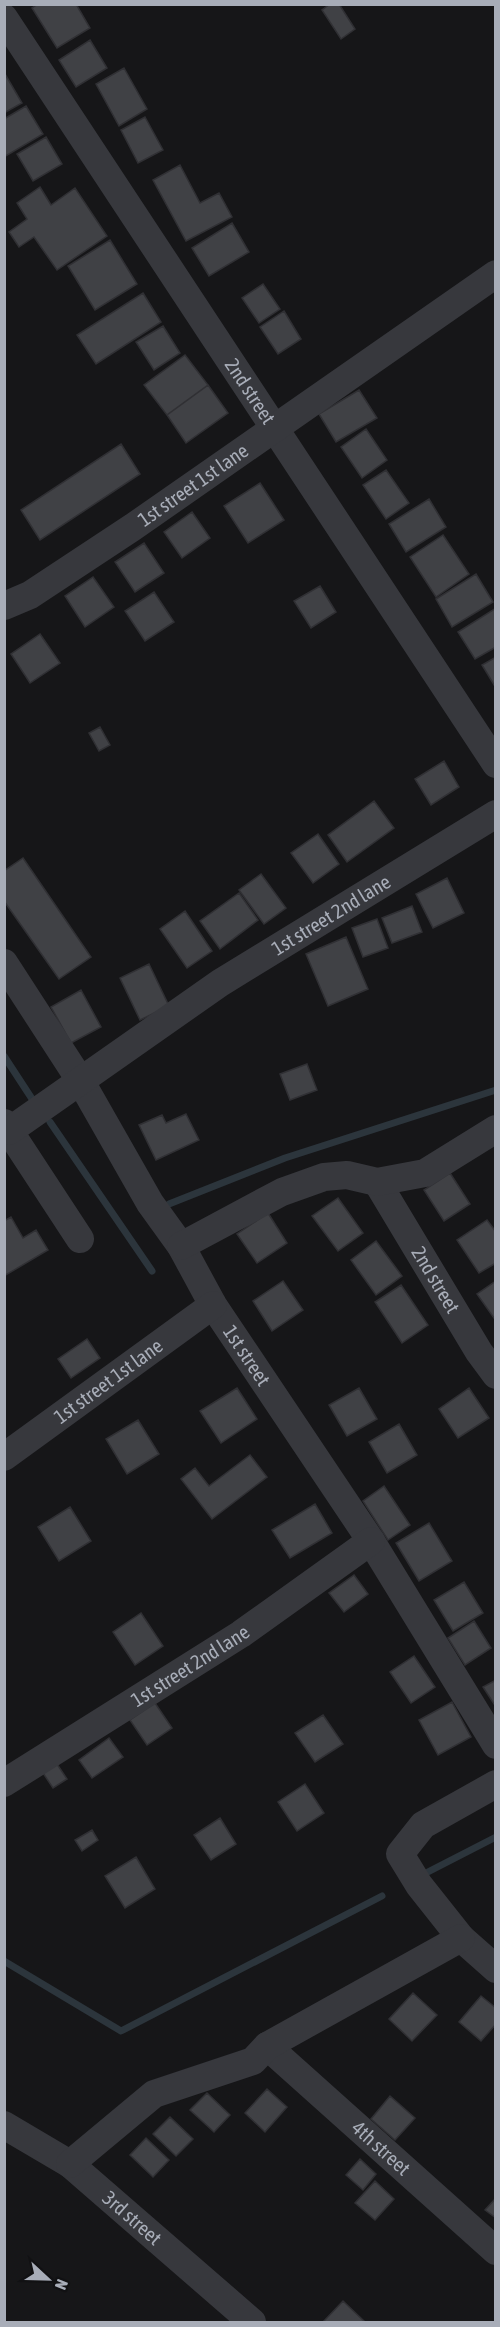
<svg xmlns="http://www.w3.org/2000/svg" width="500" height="2327" font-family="'Asap Condensed',sans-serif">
  <rect width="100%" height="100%" fill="#161618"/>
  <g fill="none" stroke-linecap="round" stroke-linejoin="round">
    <path stroke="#2c353c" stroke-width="7" d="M4 1056 36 1105
      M50 1122 152 1271
      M169 1204 285 1158 496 1090
      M422 1875 496 1837
      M4 1961 121 2031 382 1896"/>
  </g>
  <path fill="#404145" stroke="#303034" stroke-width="1.5" d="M38 4H76L90 28 57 48 32 8Z
    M330 4H339L355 29 341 39 322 10Z
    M90 40 107 68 76 87 59 60Z
    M124 68 147 109 119 126 96 84Z
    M5 74 22 103 4 113V75Z
    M26 106 43 134 4 157V119Z
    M145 117 163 150 138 163 121 130Z
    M46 137 62 164 33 181 17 154Z
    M180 165 200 203 219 193 232 217 186 241 153 180Z
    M40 187 51 205 75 188 107 236 57 270 34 237 19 247 9 232 27 219 17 203Z
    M232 223 249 252 209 276 192 248Z
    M110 240 137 284 95 310 68 266Z
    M263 284 280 309 259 323 242 298Z
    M143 293 161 322 96 364 77 335Z
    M284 311 301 339 278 354 260 327Z
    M163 326 180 353 154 370 136 342Z
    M185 355 208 385 167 415 144 385Z
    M208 385 228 413 186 443 167 415Z
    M359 390 377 418 336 442 319 414Z
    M366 429 387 460 362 478 341 447Z
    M121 444 140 474 40 540 21 510Z
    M386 470 409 503 386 519 363 485Z
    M260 483 284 520 248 543 224 506Z
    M429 499 446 527 406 552 389 524Z
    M192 512 210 538 182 558 164 532Z
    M443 535 469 574 436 597 410 557Z
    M144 543 164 573 135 592 115 562Z
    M476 574 493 602 452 627 436 599Z
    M93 577 114 607 85 627 65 596Z
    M320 586 336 612 311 628 294 601Z
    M154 592 174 622 145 641 125 611Z
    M496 608V647L475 659 458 632Z
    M40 634 60 663 30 683 11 654Z
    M496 657V688L482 665Z
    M100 727 110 745 99 751 89 733Z
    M444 761 459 787 431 805 415 779Z
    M374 801 394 828 347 862 328 835Z
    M318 834 339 864 313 883 291 853Z
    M23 858 91 957 59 979 4 901V871Z
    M261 874 286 908 264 924 239 890Z
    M447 878 464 913 433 928 416 894Z
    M239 893 258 920 220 949 200 921Z
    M412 906 422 932 392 943 382 918Z
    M185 911 212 951 187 968 160 929Z
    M377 919 388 948 363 957 352 928Z
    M346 937 368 989 328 1006 306 954Z
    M149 964 169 1006 140 1020 120 978Z
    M81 990 101 1027 71 1043 51 1007Z
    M307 1064 317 1090 290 1100 280 1074Z
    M186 1114 199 1140 156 1160 139 1125 162 1115 166 1123Z
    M450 1173 470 1204 444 1221 424 1190Z
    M338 1198 363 1233 338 1251 312 1216Z
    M268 1213 287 1243 257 1263 237 1234Z
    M11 1217 23 1238 36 1230 48 1250 4 1276V1221Z
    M487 1220 496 1232V1263L479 1273 457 1240Z
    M376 1241 402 1276 376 1295 351 1260Z
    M283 1281 303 1310 272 1331 253 1301Z
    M496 1281V1321L477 1294Z
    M401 1285 428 1325 402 1343 375 1302Z
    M87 1339 100 1358 71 1378 58 1359Z
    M237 1388 257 1419 221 1443 200 1411Z
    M359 1388 377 1419 347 1436 329 1405Z
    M469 1388 489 1418 458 1438 439 1409Z
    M138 1420 159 1454 127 1474 106 1439Z
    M399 1424 417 1455 387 1473 369 1442Z
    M250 1455 267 1477 212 1519 181 1479 195 1468 209 1486Z
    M384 1486 410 1525 388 1540 363 1501Z
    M315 1504 332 1533 290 1558 272 1530Z
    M70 1507 91 1541 59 1561 38 1527Z
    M429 1523 452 1561 419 1581 396 1543Z
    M354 1575 368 1594 344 1612 329 1593Z
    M464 1582 483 1613 453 1631 434 1600Z
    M141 1613 163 1646 135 1665 113 1632Z
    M474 1621 491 1648 465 1665 448 1638Z
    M414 1656 435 1687 411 1703 390 1672Z
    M496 1680V1707L483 1687Z
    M452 1702 471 1737 438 1755 419 1720Z
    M155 1703 172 1728 147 1745 130 1720Z
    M323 1715 343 1744 315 1762 295 1733Z
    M109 1738 123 1757 92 1778 79 1760Z
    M55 1761 67 1779 53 1788 41 1770Z
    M305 1784 324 1813 297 1831 278 1802Z
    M220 1818 236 1844 211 1860 194 1835Z
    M92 1830 98 1840 82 1851 75 1840Z
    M136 1857 155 1889 125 1908 105 1876Z
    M413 1993 437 2015 412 2041 389 2019Z
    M481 1996 496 2008V2024L481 2041 459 2022Z
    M267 2089 287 2107 265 2132 245 2113Z
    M207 2093 230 2115 214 2132 190 2110Z
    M390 2096 415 2118 395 2140 371 2119Z
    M170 2117 193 2139 176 2156 153 2134Z
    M146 2138 169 2160 153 2177 130 2155Z
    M360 2159 376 2174 363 2190 346 2175Z
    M375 2181 394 2199 375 2220 355 2203Z
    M496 2198V2218L485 2210Z
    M343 2301 365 2322H323Z"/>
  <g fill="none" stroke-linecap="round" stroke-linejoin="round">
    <g stroke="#37383d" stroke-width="28">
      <path id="s1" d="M4 18 496 764"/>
      <path id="s2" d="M4 606 30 595 133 527 496 274"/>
      <path id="s3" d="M4 963 80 1080 150 1203 181 1246 213 1305 371 1541 496 1745"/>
      <path d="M4 1123 80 1239"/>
      <path id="s4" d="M9 1131 220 983 496 814"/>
      <path id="s5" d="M377 1182 479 1352 496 1375"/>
      <path d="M181 1246 282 1192 324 1177 347 1175 377 1182 425 1173 496 1129"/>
      <path id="s6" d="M4 1457 213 1305"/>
      <path id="s7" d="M4 1783 241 1634 371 1541"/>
      <path d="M496 1784 423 1825 400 1854 419 1885 461 1938 496 1969"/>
      <path id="s8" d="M267 2046 496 2251"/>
      <path id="s9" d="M4 2125 70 2164 252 2322"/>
      <path d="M70 2164 154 2094 253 2061 267 2046 461 1938"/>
    </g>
  </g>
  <g text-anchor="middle" stroke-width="6" stroke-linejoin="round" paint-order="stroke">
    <g font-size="20" fill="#a8adb8" stroke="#111113">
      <text dy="7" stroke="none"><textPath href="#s1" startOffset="447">2nd street</textPath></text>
      <text dy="7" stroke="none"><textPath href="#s2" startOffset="225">1st street 1st lane</textPath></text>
      <text dy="7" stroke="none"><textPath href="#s4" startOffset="388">1st street 2nd lane</textPath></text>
      <text dy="7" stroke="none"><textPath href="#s5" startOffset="114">2nd street</textPath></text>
      <text dy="7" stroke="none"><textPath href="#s3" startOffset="462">1st street</textPath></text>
      <text dy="7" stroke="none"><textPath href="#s6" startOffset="129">1st street 1st lane</textPath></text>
      <text dy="7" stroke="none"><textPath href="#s7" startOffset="220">1st street 2nd lane</textPath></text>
      <text dy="7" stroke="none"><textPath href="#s8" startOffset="153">4th street</textPath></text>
      <text dy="7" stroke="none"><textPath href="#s9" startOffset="159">3rd street</textPath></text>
    </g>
  </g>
  <rect width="500" height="2327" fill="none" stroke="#a8adb8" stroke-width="12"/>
  <g transform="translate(48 2279) rotate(112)" stroke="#111113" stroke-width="4.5" paint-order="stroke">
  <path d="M0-4.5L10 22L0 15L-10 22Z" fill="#a8adb8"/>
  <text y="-9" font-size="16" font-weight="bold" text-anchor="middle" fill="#a8adb8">N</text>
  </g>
</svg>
